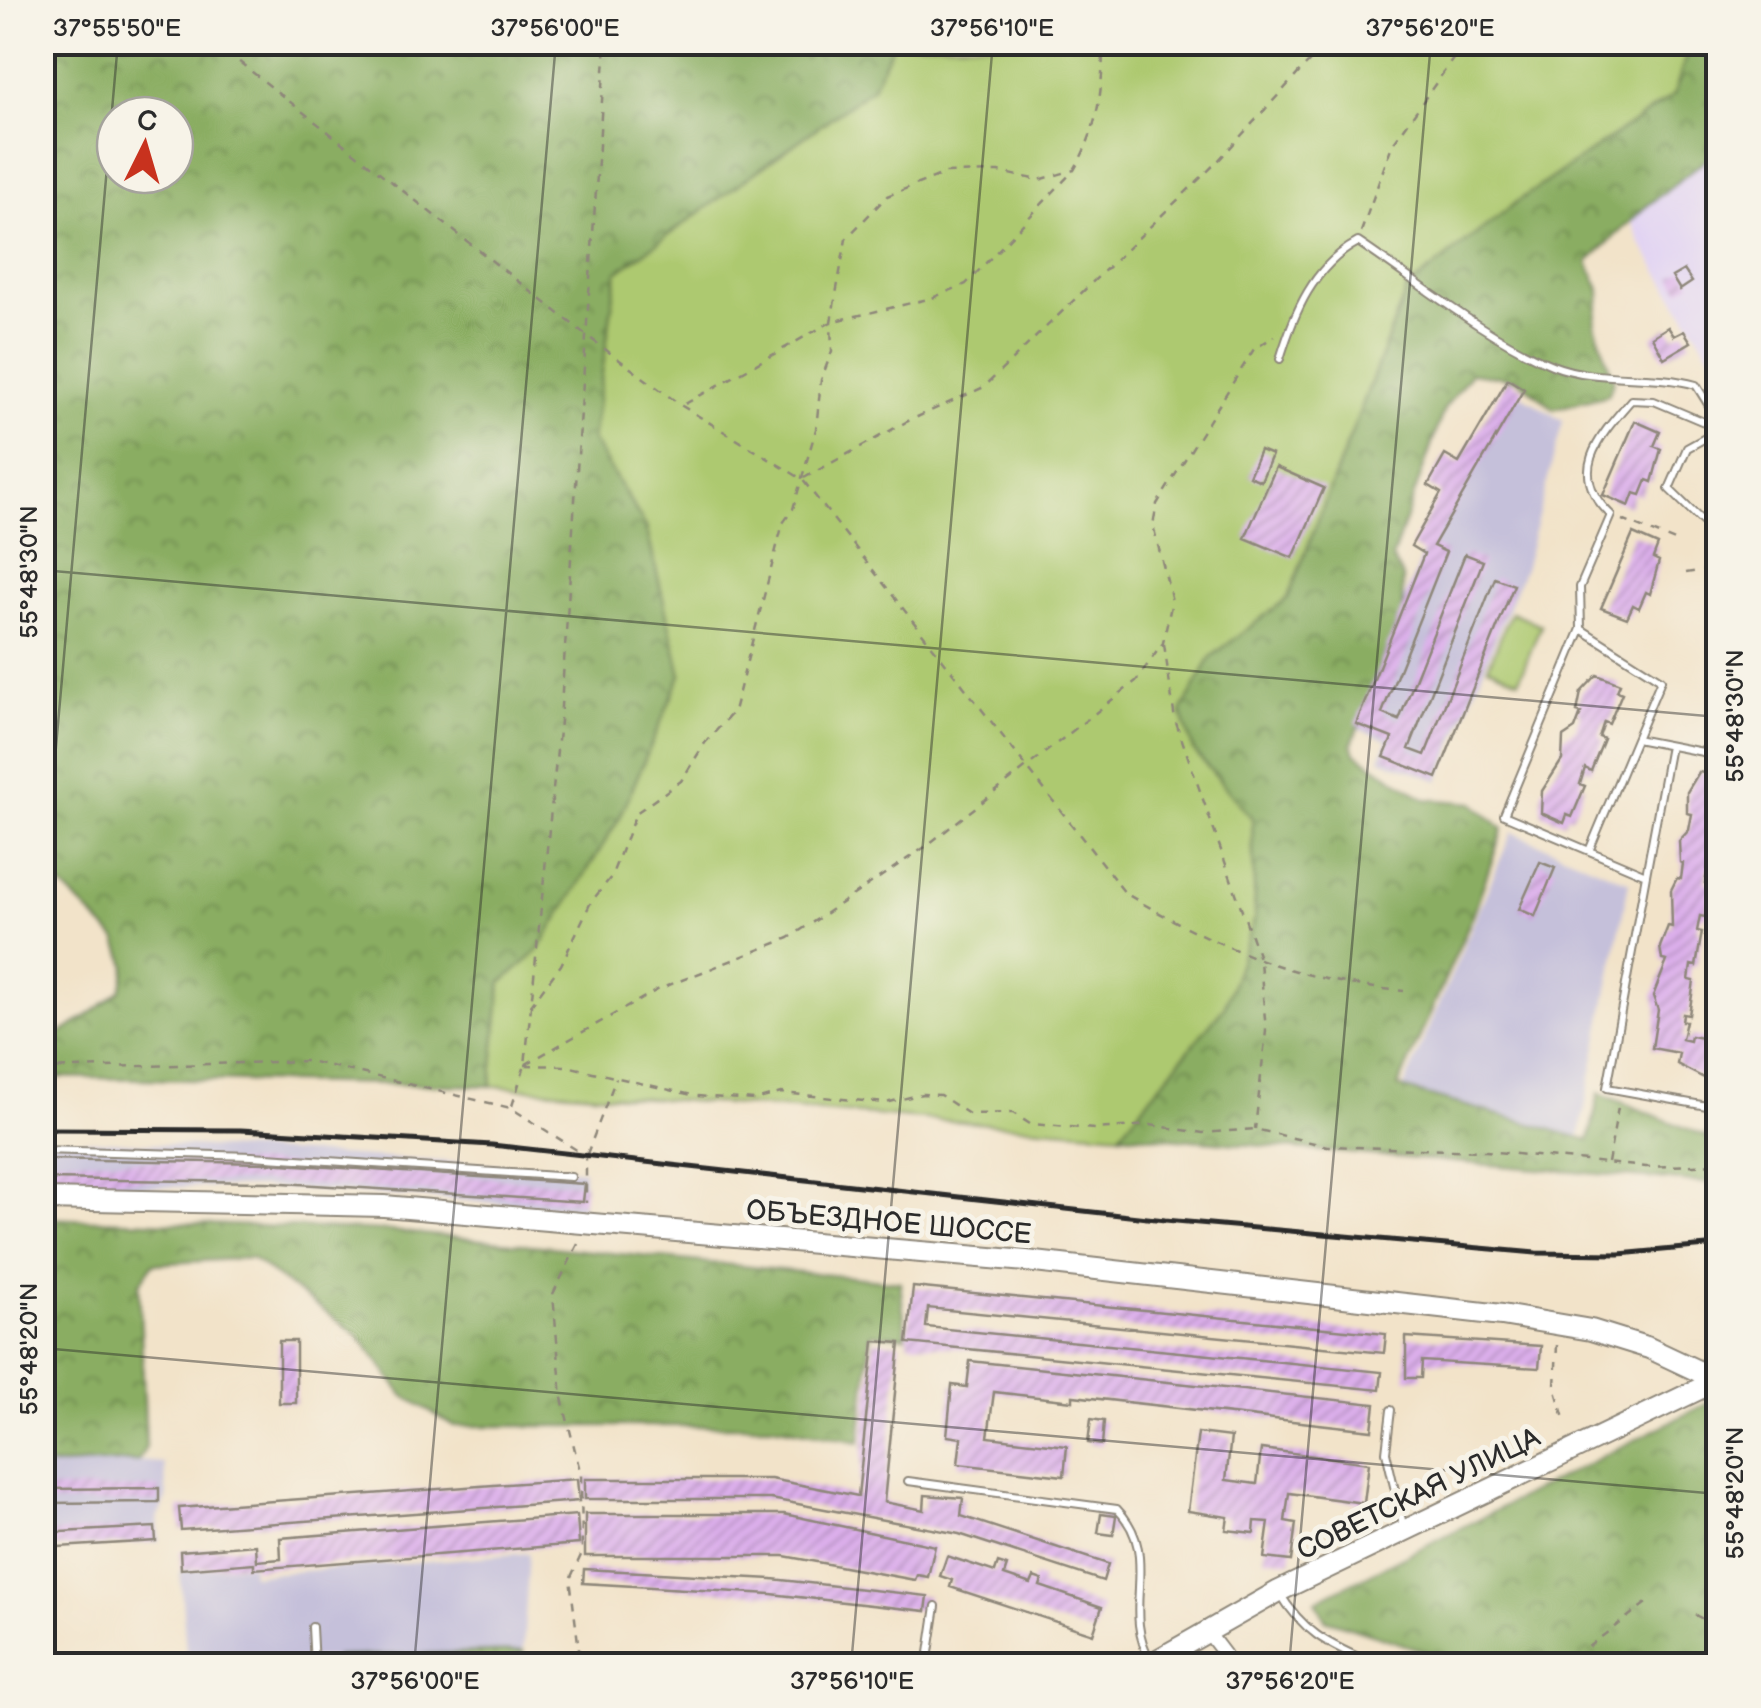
<svg xmlns="http://www.w3.org/2000/svg" width="1761" height="1708" font-family="'Balsamiq Sans',sans-serif">
  <defs>
    <pattern id="forest-crowns" width="20" height="18" patternUnits="userSpaceOnUse" patternTransform="scale(2.5)"><rect width="20" height="18" fill="#8aad62"/><path d="M2 6a3 3 0 1 1 6 0M12 15a3 3 0 1 1 6 0" fill="none" stroke="#718d51"/></pattern>
    <pattern id="building-hatch" width="6" height="6" patternUnits="userSpaceOnUse" patternTransform="scale(2.5)"><rect width="6" height="6" fill="#dcafeb"/><path d="M-1 1l2-2M0 6l6-6M5 7l2-2" fill="none" stroke="#b38fbf"/></pattern>
  </defs>
  <rect width="100%" height="100%" fill="#f7f3e8"/>
  <filter id="ink" filterUnits="userSpaceOnUse"><feTurbulence type="fractalNoise" baseFrequency=".01" numOctaves="2"/><feDisplacementMap in="SourceGraphic" scale="20" xChannelSelector="R" yChannelSelector="G"/><feConvolveMatrix kernelMatrix="1 2 1 2 8 2 1 2 1" color-interpolation-filters="sRGB"/></filter>
  <filter id="wash" filterUnits="userSpaceOnUse"><feTurbulence type="fractalNoise" baseFrequency=".0048" numOctaves="4" result="noise"/><feDisplacementMap in="SourceGraphic" scale="40" xChannelSelector="R" yChannelSelector="G"/><feGaussianBlur stdDeviation="2.25" result="paint"/><feColorMatrix in="noise" values="0 0 0 0 0 0 0 0 0 0 0 0 0 0 0 0 0 1.4 0 .05"/><feComposite in="paint" operator="in"/></filter>
  <g filter="url(#wash)">
    <rect width="100%" height="100%" fill="#f2e3c9"/>
    <path fill="#e2d4f3" d="M1555 43H1718V367L1640 242Z"/>
    <path fill="#c5c0da" d="M1515 391 1563 421 1525 566 1439 781 1380 759 1387 740 1353 726 1434 524Z
      M1512 832 1629 882 1578 1143 1398 1101Z
      M91 1140 584 1170 582 1209 267 1187H43L42 1141Z
      M138 1461 164 1463 167 1499 158 1516 159 1542 43 1549V1466Z
      M529 1553 523 1651 275 1660V1666L187 1665 180 1571 251 1564 252 1575Z"/>
    <path fill="#adc96f" stroke="#6c7a4d" stroke-width="2.5" d="M893 43H1690L1674 95 1518 201 1407 289 1288 598 1211 657 1182 712 1194 751 1252 818 1255 918 1225 1006 1120 1134 491 1086 501 983 538 951 620 817 681 675 646 527 592 440 617 272 872 88Z
      M1511 612 1541 625 1519 680 1488 667Z"/>
    <path fill="url(#forest-crowns)" stroke="#5a6c46" stroke-width="2.5" fill-rule="evenodd" d="M43 42 893 43 872 88 617 272 592 440 646 527 681 675 620 817 538 951 501 983 491 1086 43 1077V1012L58 1034C64 1033 116 996 120 990 124 982 125 973 126 965L116 939 61 885 53 890C49 908 49 956 43 965ZM115 115H175V175H115Z
      M1690 43H1718V150L1643 209 1588 262 1601 292 1595 325 1614 381 1608 395 1554 409 1517 379 1471 373 1444 409 1392 558 1403 579 1402 614 1352 743 1355 753 1425 799 1473 803 1503 829 1473 915 1398 1087 1589 1140 1599 1093 1718 1141V1184L1120 1134 1225 1006 1255 918 1252 818 1194 751 1181 712 1211 657 1288 598 1407 289 1518 201 1674 95Z
      M43 1218 391 1231 900 1282 906 1336 871 1333 860 1442 773 1426H454L403 1395 360 1337 251 1258 153 1264 139 1284 146 1447 138 1461 43 1466Z
      M1718 1398V1665H1467L1325 1619 1316 1601Z
      M523 1651V1666H336V1657Z"/>
    <g id="blocks">
      <path fill="url(#building-hatch)" d="M1684 270 1692 282 1680 290 1672 277Z
        M1668 327 1674 336 1684 331 1691 342 1664 358 1652 337Z
        M1508 379 1524 389 1433 546 1446 552 1382 713 1399 720 1465 554 1483 561 1409 749 1425 755 1495 578 1514 585 1437 778 1384 757 1392 738 1356 724 1424 554 1411 546 1441 493 1428 485 1445 455 1459 463Z
        M1635 421 1660 432 1654 446 1661 449 1652 482 1647 480 1641 495 1634 493 1629 506 1603 495Z
        M1260 450 1272 455 1261 481 1249 476Z
        M1276 467 1324 488 1293 558 1245 538Z
        M1633 534 1658 545 1653 558 1659 561 1650 594 1646 592 1639 608 1633 605 1627 618 1601 608Z
        M1597 675 1620 684 1617 691 1622 693 1609 724 1604 722 1599 737 1604 739 1591 771 1585 768 1580 784 1585 786 1572 817 1567 815 1564 823 1541 813 1542 791 1562 760 1563 737 1575 729 1581 713 1577 712 1581 692Z
        M1699 772 1718 776V818L1714 833 1718 839 1714 867 1708 866 1705 883 1711 884 1705 917 1700 916 1697 931 1702 932 1696 966 1691 965 1689 980 1694 981 1689 1015 1683 1014 1682 1021H1686L1682 1039 1690 1041 1691 1036 1718 1041V1077L1704 1078 1677 1064 1679 1053 1652 1048 1658 1010 1653 996 1667 961 1662 960 1660 947 1668 926 1672 927 1671 890 1677 878 1681 879 1683 863 1680 862 1679 841 1689 830 1692 814 1687 813V792Z
        M1540 862 1555 868 1535 916 1519 909Z
        M42 1159 267 1163 585 1184 583 1202 267 1182 42 1179Z
        M913 1287 1386 1334 1384 1353 928 1308 926 1327 1382 1372 1380 1390 907 1343Z
        M1406 1337 1541 1346 1539 1368 1422 1361 1421 1378H1406Z
        M279 1341H296V1403H279Z
        M874 1341 900 1343 884 1502 924 1510 925 1495 963 1498 961 1516 1108 1564 1103 1581 959 1534 771 1499H585V1479H771L858 1496Z
        M970 1361 1375 1404 1372 1430 1073 1396V1401L994 1392 988 1437 1067 1446 1064 1476 958 1464 961 1438 947 1436 952 1385 967 1387Z
        M1091 1419 1104 1421 1102 1445 1088 1443Z
        M1198 1433 1231 1437 1226 1480 1257 1484 1261 1449 1369 1463 1364 1503 1289 1493 1285 1521 1296 1523 1291 1561 1264 1558 1269 1522 1255 1521 1254 1533 1226 1530 1228 1517 1188 1511Z
        M577 1479 579 1501 181 1530 179 1508Z
        M159 1488V1502L42 1503V1489Z
        M585 1514H784L935 1546 928 1577 917 1575 915 1580 784 1556H585Z
        M1101 1514 1116 1516 1113 1535 1098 1533Z
        M577 1515 579 1544 254 1569V1563L181 1569 180 1551 256 1545 257 1561 281 1559 280 1538Z
        M155 1527 156 1541 42 1548V1533Z
        M947 1556 995 1572 998 1563 1007 1566 1004 1575 1031 1584 1034 1577 1042 1580 1040 1586 1102 1607 1093 1634 950 1587 952 1580 940 1576Z
        M584 1569 772 1579 928 1596 926 1611 771 1594 583 1583Z"/>
    </g>
  </g>
  <g filter="url(#ink)">
    <use href="#blocks" fill-opacity="0" stroke="#8e877a" stroke-width="2.5"/>
    <g fill="none" stroke-linecap="round" stroke-linejoin="round">
      <g stroke="#8e877a" stroke-width="10">
        <path id="lane" d="M1280 359C1294 313 1313 266 1358 242 1418 282 1486 338 1552 365 1597 383 1650 372 1696 385L1718 420
          M1718 428 1654 401 1631 400C1598 438 1566 473 1611 515L1580 587 1581 629 1504 815 1646 875 1607 1088 1718 1108
          M1718 431 1687 448 1669 489 1706 525 1718 521
          M1581 629 1661 680 1636 739 1718 755
          M1589 851 1636 739
          M1646 875 1670 746
          M1718 975 1712 1011 1718 1013
          M42 1150 252 1156 571 1177
          M1391 1410 1386 1452 1404 1529
          M908 1481 1117 1509C1163 1556 1119 1608 1151 1661
          M1279 1592C1306 1637 1332 1645 1378 1666
          M312 1627 314 1666
          M927 1666 936 1606"/>
      </g>
      <g stroke="#8e877a" stroke-width="16">
        <path id="street" d="M1206 1630 1225 1655 1223 1666"/>
      </g>
      <g stroke="#8e877a" stroke-width="24">
        <path id="primary" d="M42 1199 384 1206 1026 1261 1502 1315 1591 1330 1649 1348 1717 1380
          M1147 1666 1279 1591 1718 1380"/>
      </g>
      <path stroke="#8e877a" stroke-width="2.5" stroke-dasharray="8 8" stroke-linecap="butt" d="M214 42 590 338 682 406 802 479 1125 893C1213 946 1301 983 1404 991
        M1361 232 1392 145 1465 42
        M685 404 831 322 932 298 966 284 1074 170C1098 129 1103 90 1103 42
        M804 478 906 422 984 387 1217 162 1327 42
        M1622 520 1675 541
        M1686 573 1718 568
        M1164 644 1175 720 1260 961 1266 1031 1255 1129
        M530 1006 561 965 591 902 611 877 636 813 681 781 705 743 734 711 783 523 793 509 816 429 821 380 832 351 831 322 846 239 887 196 946 173 999 172 1039 180 1074 170
        M526 1064 659 989 789 938 925 847 1136 681 1163 643 1172 601 1153 525 1157 504 1254 349 1275 336
        M525 1065 567 1066 696 1096 755 1100 781 1093 886 1103 922 1094 940 1095 969 1114 1013 1113 1030 1124 1095 1129 1150 1125 1203 1133 1255 1129 1327 1146 1486 1151 1646 1167 1718 1164
        M42 1069 309 1061 511 1108 586 1156V1203
        M512 1106 525 1065 560 721 606 42
        M587 1154 616 1078
        M1608 1163 1619 1102
        M578 1244 553 1294 562 1398 581 1475 582 1553 570 1579 581 1666
        M1557 1345 1555 1387 1565 1422
        M1695 1615 1718 1627
        M1389 1660 1400 1666
        M1563 1666 1650 1600"/>
      <use href="#lane" stroke="#fff" stroke-width="6"/>
      <use href="#street" stroke="#fff" stroke-width="12"/>
      <use href="#primary" stroke="#fff" stroke-width="20"/>
      <path stroke="#2b2b2b" stroke-width="5" d="M42 1129 241 1130 492 1145 1165 1220 1536 1253 1619 1254 1718 1245"/>
    </g>
  </g>
  <path fill="none" stroke="#2b2b2b" stroke-width="2.5" stroke-opacity="0.45" d="M42 570 1718 717M42 906 118 42M42 1348 1718 1494M414 1666 556 42M851 1666 993 42M1289 1666 1431 42"/>
  <g text-anchor="middle" stroke-width="10" stroke-linejoin="round" paint-order="stroke">
    <g font-size="28" fill="#2b2b2b" stroke="#f7f3e8">
      <text transform="translate(889 1221) rotate(5)" y="10">ОБЪЕЗДНОЕ ШОССЕ</text>
      <text transform="translate(1418 1493) rotate(-26)" y="10">СОВЕТСКАЯ УЛИЦА</text>
    </g>
  </g>
  <rect width="1761" height="1708" fill="none" stroke="#f7f3e8" stroke-width="110"/>
  <g transform="translate(145 145) rotate(5)"><circle r="48" fill="#f7f3e8" stroke="#a5a39c" stroke-width="2.5"/>
  <path d="M0-8L18 38L0 25L-18 38Z" fill="#c8321e"/>
  <text y="-15" font-size="28" font-weight="bold" text-anchor="middle" fill="#2b2b2b">С</text>
  </g>
  <rect x="55" y="55" width="1651" height="1598" fill="none" stroke="#2b2b2b" stroke-width="4"/>
  <g font-size="25" text-anchor="middle" fill="#2b2b2b">
    <text x="117" y="36">37°55'50"E</text>
    <text x="555" y="36">37°56'00"E</text>
    <text x="992" y="36">37°56'10"E</text>
    <text x="1430" y="36">37°56'20"E</text>
    <text transform="translate(28 572) rotate(-90)" y="9">55°48'30"N</text>
    <text transform="translate(1734 716) rotate(-90)" y="9">55°48'30"N</text>
    <text transform="translate(28 1349) rotate(-90)" y="9">55°48'20"N</text>
    <text transform="translate(1734 1493) rotate(-90)" y="9">55°48'20"N</text>
    <text x="415" y="1689">37°56'00"E</text>
    <text x="852" y="1689">37°56'10"E</text>
    <text x="1290" y="1689">37°56'20"E</text>
  </g>
</svg>
